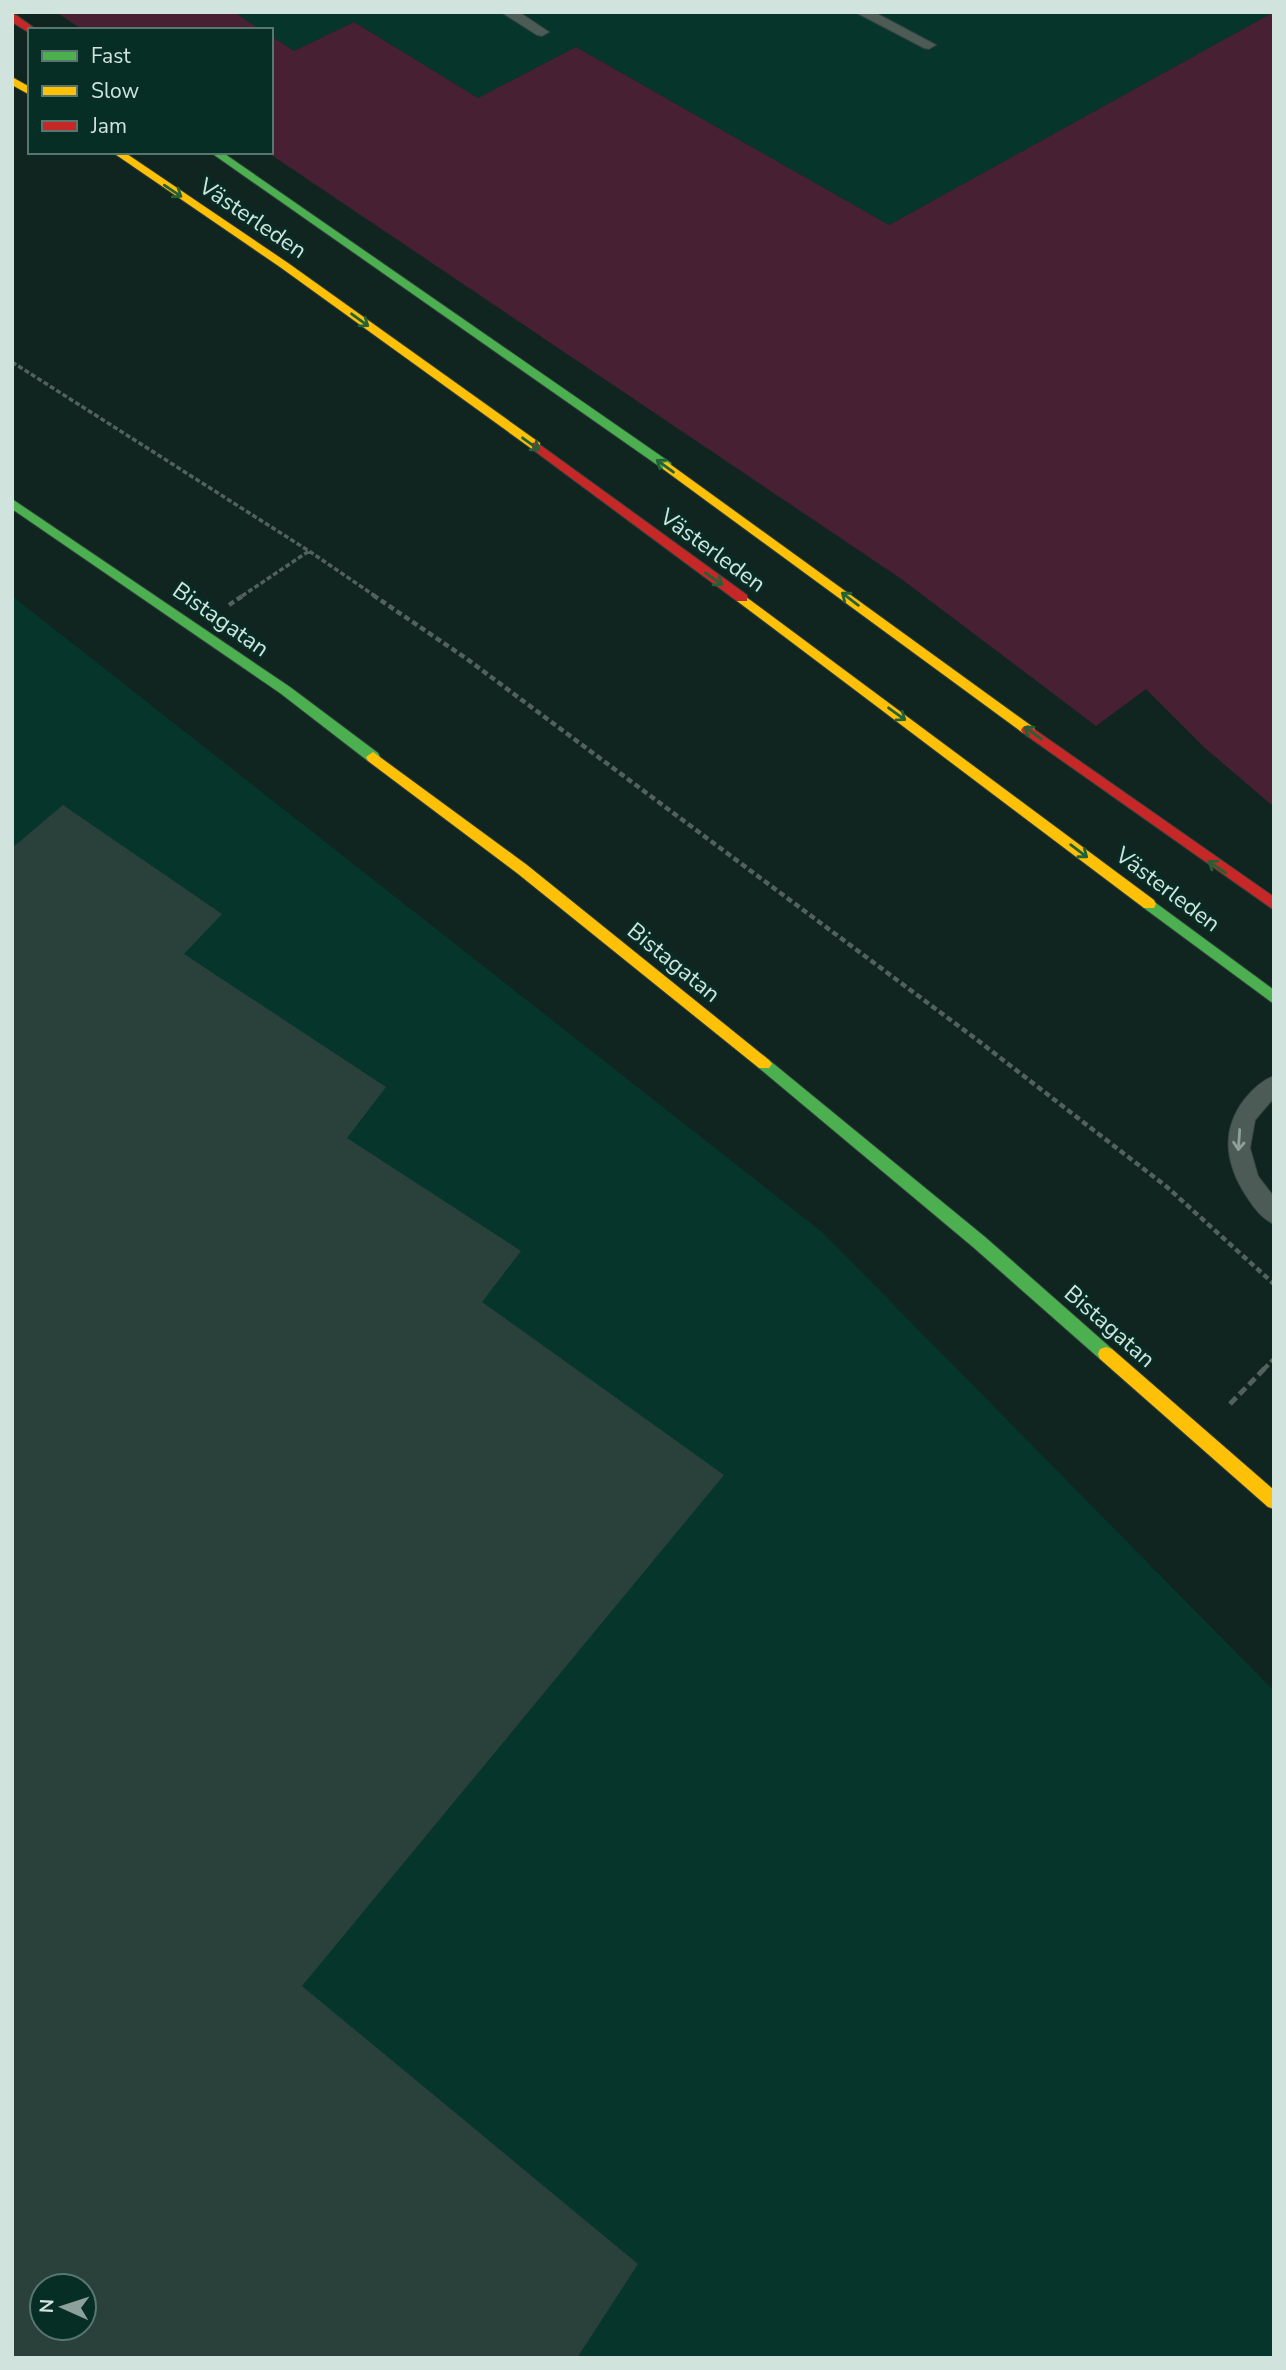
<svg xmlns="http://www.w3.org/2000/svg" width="1286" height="2370" font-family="'Nunito Sans',sans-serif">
  <rect width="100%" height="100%" fill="#102520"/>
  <path fill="#06362b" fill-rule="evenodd" d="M234 12H1274L889 225 576 47 478 98 354 22 294 51 271 36V30H261Z
    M12 596 822 1232 1274 1691V2358H12ZM42 2286H84V2328H42Z"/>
  <path fill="#472034" d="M56 12H234L261 30H83Z
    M1274 12V807L1205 748 1146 689 1096 726 900 578 267 152H271V36L294 51 354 22 478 98 576 47 889 225Z"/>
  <path fill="#29403b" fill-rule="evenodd" d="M63 805 222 914 184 954 386 1087 347 1138 521 1251 482 1302 724 1475 302 1986 638 2264 577 2358H12V848ZM42 2286H84V2328H42Z"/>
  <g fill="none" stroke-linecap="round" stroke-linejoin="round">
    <g stroke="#32413c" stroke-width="2">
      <path id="lane" d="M501 12H519L549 32 542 36 537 35Z
        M855 12H874L936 45 929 49 924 48Z
        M1274 1076V1098L1255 1120 1250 1148 1258 1176 1274 1197V1224C1262 1219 1254 1208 1247 1197 1226 1165 1220 1132 1244 1100 1252 1090 1262 1080 1274 1076Z"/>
    </g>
    <g stroke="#32413c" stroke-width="2">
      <path id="fast" d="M210 152H222L671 463V469H663Z
        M12 499 290 687 378 753 380 757 378 761H368L280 693 12 509Z
        M1149 898 1274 990V1004L1144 908 1142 904 1144 900Z
        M764 1058 769 1060 985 1237 1112 1349 1114 1354 1112 1359 1106 1361 1100 1359 973 1247 759 1068 756 1064 759 1060Z"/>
    </g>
    <g stroke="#32413c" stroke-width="2">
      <path id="slow" d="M12 77 30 87V95L12 85Z
        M112 152H124L288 263 540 443V449H532L280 267Z
        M667 462 1033 727 1035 730 1033 733H1023L663 469V463Z
        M742 594 1154 900 1156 904 1154 908H1144L737 601V595Z
        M373 752 527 865 769 1060 772 1064 769 1068H759L517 873 368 761 366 757Z
        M1106 1347 1112 1349 1274 1490V1509L1268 1507 1100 1359 1098 1354 1100 1349Z"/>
    </g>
    <g stroke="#32413c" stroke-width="2">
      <path id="jam" d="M12 14 16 15 37 30 28 32 12 22Z
        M536 442 747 595V601H737L532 449V443Z
        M1028 725 1274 897V910L1023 733 1021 730 1023 727Z"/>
    </g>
    <path stroke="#53615d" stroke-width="3.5" stroke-dasharray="5 2.5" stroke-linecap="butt" d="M12 362 309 551 375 596
      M242 596 309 551"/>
    <path stroke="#53615d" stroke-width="4.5" stroke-dasharray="6 3.5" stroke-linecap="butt" d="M373 595 467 659 976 1039 1167 1187 1274 1284
      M229 605 244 595
      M1264 1369 1274 1359"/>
    <path stroke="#53615d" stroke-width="5" stroke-dasharray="9 4.5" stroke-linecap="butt" d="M1230 1404 1266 1367"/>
    <use href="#lane" fill="#4c5b56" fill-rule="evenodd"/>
    <use href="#fast" fill="#4caf50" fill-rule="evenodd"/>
    <use href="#slow" fill="#ffc107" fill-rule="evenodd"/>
    <use href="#jam" fill="#c62828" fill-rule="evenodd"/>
  </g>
  <defs><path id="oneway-shaft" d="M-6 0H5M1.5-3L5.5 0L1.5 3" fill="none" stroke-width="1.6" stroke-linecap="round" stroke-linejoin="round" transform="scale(1.75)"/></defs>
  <g stroke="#236236">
    <use href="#oneway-shaft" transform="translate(173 191) rotate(34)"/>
    <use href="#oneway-shaft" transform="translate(360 320) rotate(36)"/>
    <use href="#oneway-shaft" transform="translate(531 444) rotate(36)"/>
    <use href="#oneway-shaft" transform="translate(665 466) rotate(-144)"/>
    <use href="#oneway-shaft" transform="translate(714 579) rotate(36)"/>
    <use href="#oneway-shaft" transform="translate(850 599) rotate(-143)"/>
    <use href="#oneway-shaft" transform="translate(897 714) rotate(36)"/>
    <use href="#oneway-shaft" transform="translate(1033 733) rotate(-144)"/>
    <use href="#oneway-shaft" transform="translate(1079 851) rotate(37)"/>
    <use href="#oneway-shaft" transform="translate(1217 867) rotate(-146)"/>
  </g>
  <use stroke="#8ea09a" href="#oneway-shaft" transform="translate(1239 1140) rotate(94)"/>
  <g text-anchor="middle" stroke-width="5" stroke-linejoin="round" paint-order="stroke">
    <g font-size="23" fill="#d0e4dd" stroke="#072e24">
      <text transform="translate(253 218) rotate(34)" y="8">Västerleden</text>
      <text transform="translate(713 550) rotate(36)" y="8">Västerleden</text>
      <text transform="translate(221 619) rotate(35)" y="8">Bistagatan</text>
      <text transform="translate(1168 889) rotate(37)" y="8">Västerleden</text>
      <text transform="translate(674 962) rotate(39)" y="8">Bistagatan</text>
      <text transform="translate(1110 1326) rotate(41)" y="8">Bistagatan</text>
    </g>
  </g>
  <rect width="1286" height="2370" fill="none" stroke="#d0e4dd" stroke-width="28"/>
  <rect x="28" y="28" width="245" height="126" fill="#072e24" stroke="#57776e" stroke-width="2"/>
  <rect x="42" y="51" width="35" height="10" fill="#4caf50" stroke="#57776e" stroke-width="2"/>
  <text x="91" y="63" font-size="21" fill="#d0e4dd">Fast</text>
  <rect x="42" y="86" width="35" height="10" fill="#ffc107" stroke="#57776e" stroke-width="2"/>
  <text x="91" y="98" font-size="21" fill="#d0e4dd">Slow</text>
  <rect x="42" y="121" width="35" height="10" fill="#c62828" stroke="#57776e" stroke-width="2"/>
  <text x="91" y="133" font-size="21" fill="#d0e4dd">Jam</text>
  <g transform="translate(63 2307) rotate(273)"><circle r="33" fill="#072e24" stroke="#57776e" stroke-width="2"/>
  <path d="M0-5L12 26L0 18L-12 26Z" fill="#8da19b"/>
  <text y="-10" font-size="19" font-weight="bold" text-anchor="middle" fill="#d0e4dd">N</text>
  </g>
</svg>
